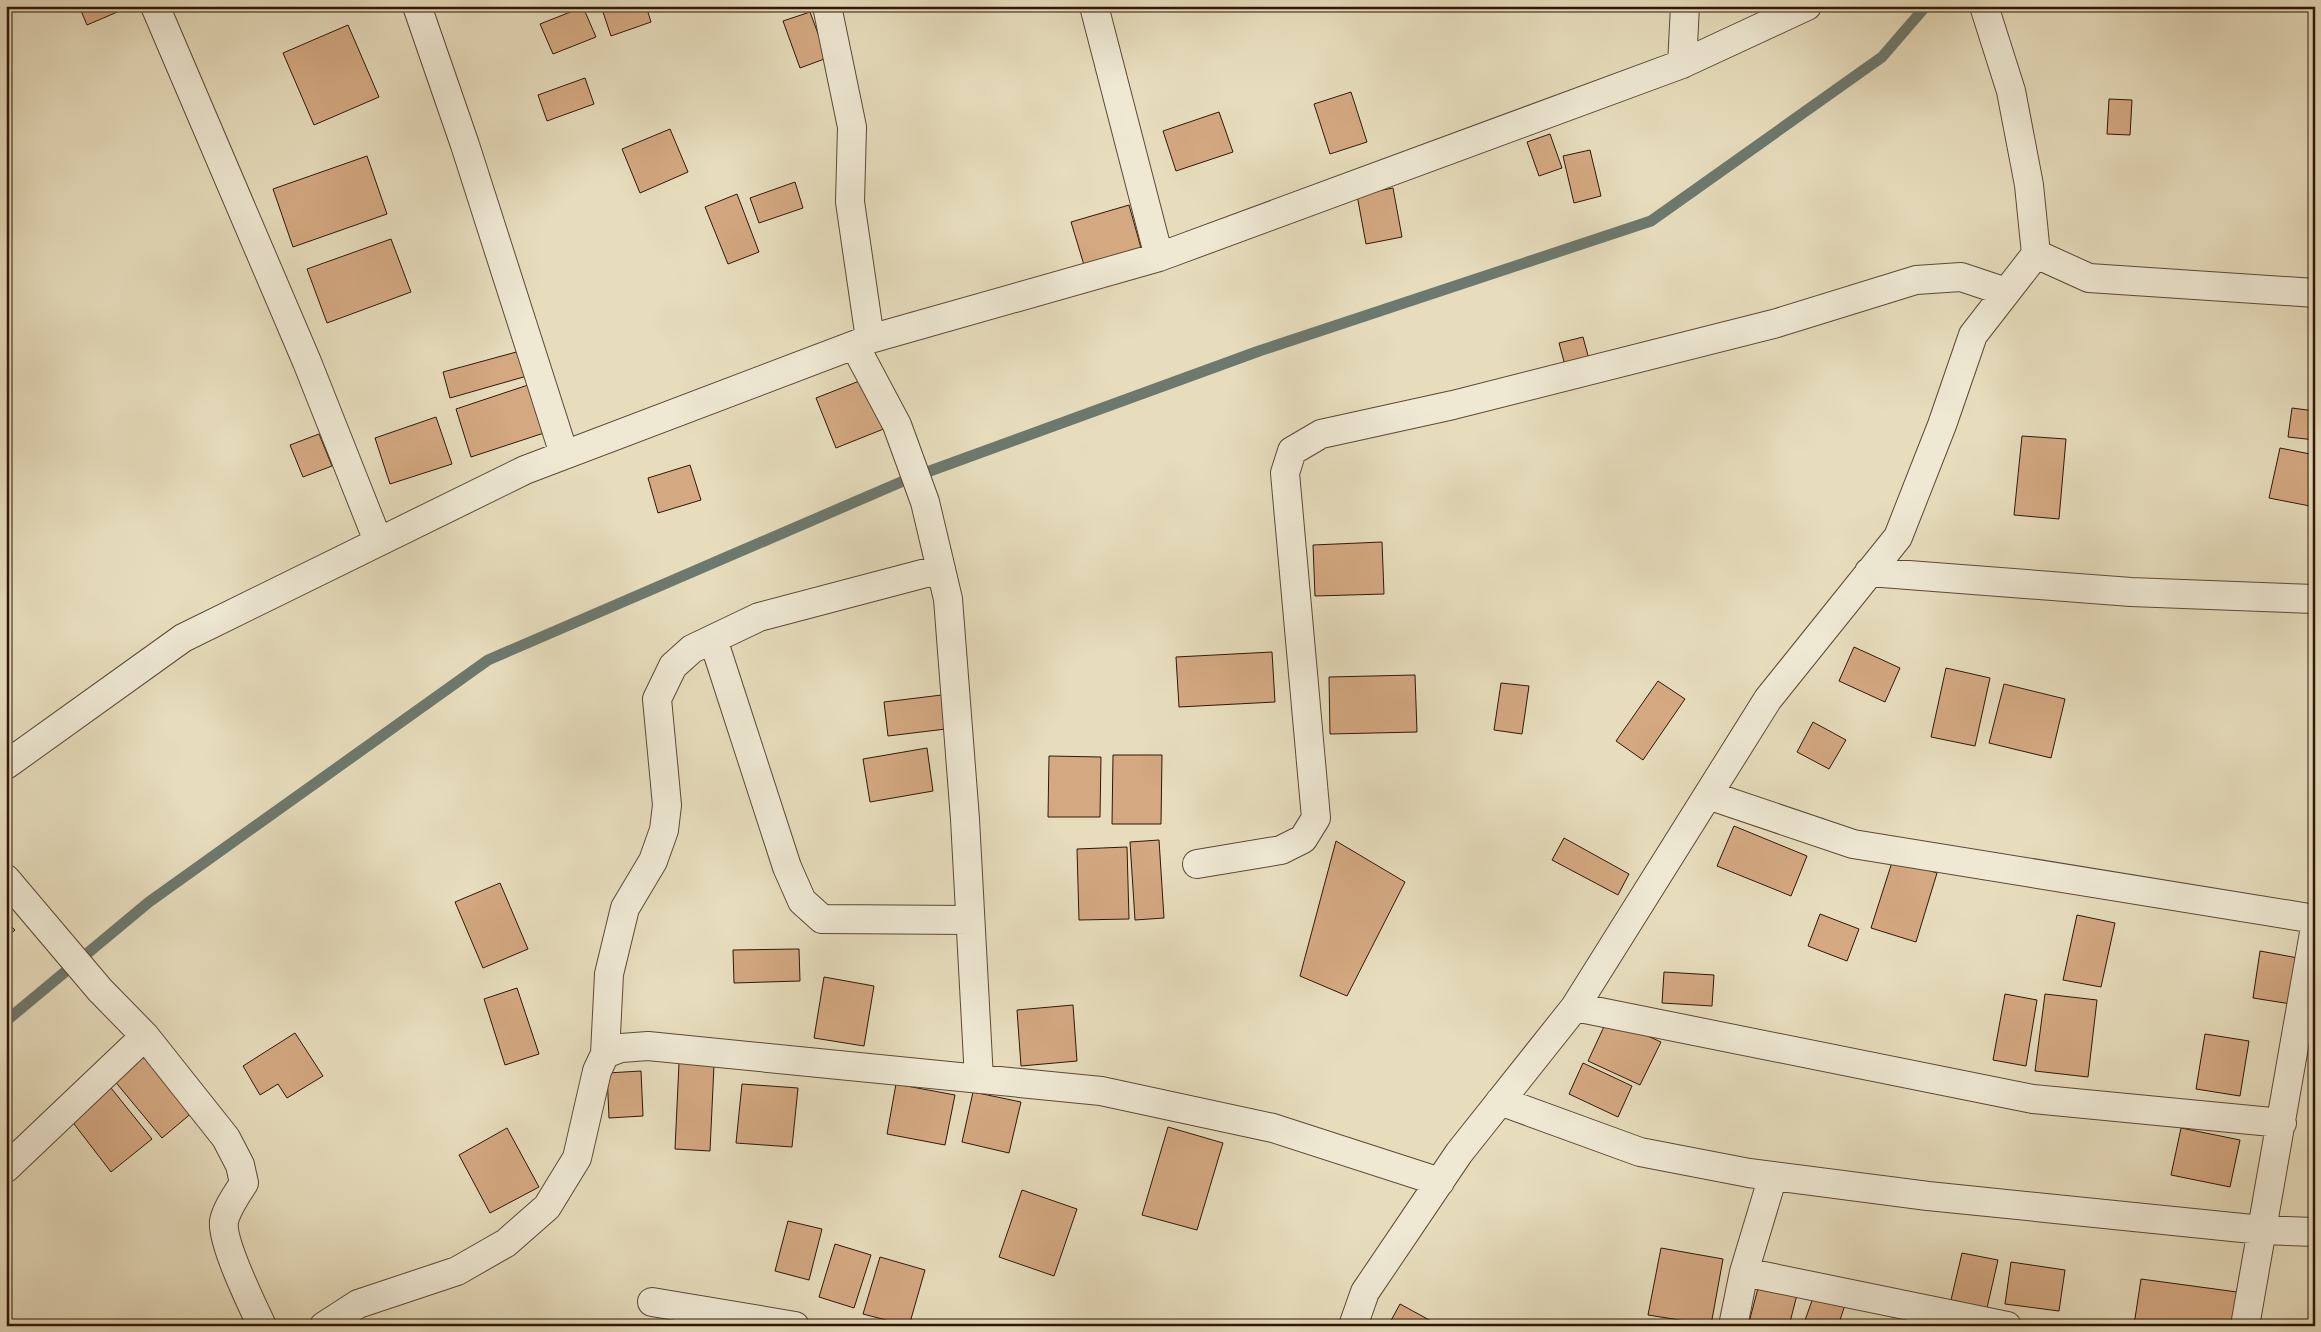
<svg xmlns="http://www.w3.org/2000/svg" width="2321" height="1332" font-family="'Gentium Book Plus',serif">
  <rect width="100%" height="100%" fill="#e7ddbd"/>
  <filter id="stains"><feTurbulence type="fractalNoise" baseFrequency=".004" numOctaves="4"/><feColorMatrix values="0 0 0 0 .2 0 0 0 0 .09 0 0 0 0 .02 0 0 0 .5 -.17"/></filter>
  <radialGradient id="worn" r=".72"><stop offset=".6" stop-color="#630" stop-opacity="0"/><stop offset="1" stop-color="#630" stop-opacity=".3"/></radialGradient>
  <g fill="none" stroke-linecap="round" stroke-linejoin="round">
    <path stroke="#6d796e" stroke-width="11" d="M6 1021 149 902 488 660 908 479 1259 351 1651 221 1882 57 1926 6"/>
  </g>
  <path fill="#d4a982" stroke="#2f1706" d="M79 6H129V7L87 25Z
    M601 6H646L651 22 611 36Z
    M583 7 596 37 553 54 540 24Z
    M810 12 827 58 800 68 783 21Z
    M348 25 379 97 314 125 283 53Z
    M585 78 594 104 547 121 538 95Z
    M1351 92 1367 142 1330 154 1314 104Z
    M2109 99 2132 100 2130 135 2107 134Z
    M1219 112 1233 152 1176 171 1163 131Z
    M670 129 688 172 640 193 622 149Z
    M1550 134 1562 168 1539 176 1527 142Z
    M1590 150 1601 196 1574 203 1563 156Z
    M367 156 387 214 293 247 273 189Z
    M795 182 803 208 759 223 750 198Z
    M1393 188 1402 237 1366 244 1357 195Z
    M737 194 759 252 728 264 705 207Z
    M1129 205 1141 248 1084 265 1071 222Z
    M391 239 411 292 327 323 307 269Z
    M1583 337 1590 363 1566 369 1559 343Z
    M520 351 527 376 450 398 443 372Z
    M867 378 886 428 836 448 816 398Z
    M528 385 544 433 471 457 456 409Z
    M2292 408 2315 411V440L2288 437Z
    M436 417 452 464 390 484 375 438Z
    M319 434 332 466 303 477 290 445Z
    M2022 436 2066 439 2059 519 2014 515Z
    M2280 448 2315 455V507L2269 498Z
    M690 465 701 500 658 513 648 478Z
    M1382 542 1384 594 1315 596 1313 545Z
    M1854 647 1900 668 1885 702 1839 681Z
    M1272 652 1275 702 1179 707 1176 657Z
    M1946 668 1990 678 1975 746 1931 737Z
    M1415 675 1417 732 1330 734 1329 677Z
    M1658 681 1685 699 1643 760 1616 741Z
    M1501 683 1529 686 1522 734 1494 730Z
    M2004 684 2065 699 2051 758 1989 743Z
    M950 694 954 728 888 736 884 702Z
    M1813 722 1846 740 1829 769 1797 752Z
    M927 748 933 791 870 802 863 759Z
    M1113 755H1162L1161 824H1112Z
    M1049 756 1101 757 1100 817H1048Z
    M1734 826 1807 856 1791 896 1717 866Z
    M1564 838 1629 874 1618 895 1552 860Z
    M1159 840 1164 918 1135 920 1130 842Z
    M1336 841 1405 882 1347 996 1300 976Z
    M1127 847 1129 919 1079 920 1077 849Z
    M1893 859 1937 873 1916 942 1871 928Z
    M500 883 528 949 483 968 455 902Z
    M1820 914 1859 929 1847 961 1808 946Z
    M2077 915 2115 923 2101 987 2063 980Z
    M6 921 15 930 6 938Z
    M799 949 800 981 734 983 733 950Z
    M2260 951 2298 958 2291 1004 2253 998Z
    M1664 972 1714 975 1712 1006 1662 1003Z
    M824 977 874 986 864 1046 814 1038Z
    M517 988 539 1054 505 1065 484 999Z
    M2005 994 2037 1000 2026 1066 1993 1060Z
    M2045 994 2097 1000 2088 1077 2035 1071Z
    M1073 1005 1077 1061 1021 1066 1017 1010Z
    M1608 1018 1661 1042 1640 1085 1588 1061Z
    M295 1033 323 1076 287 1098 278 1084 260 1095 243 1066Z
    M2205 1034 2249 1041 2240 1096 2196 1089Z
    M151 1047 200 1106 162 1138 113 1079Z
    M679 1063 714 1065 710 1151 675 1149Z
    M1583 1063 1632 1086 1618 1117 1569 1094Z
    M641 1071 643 1116 609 1118 607 1073Z
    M742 1084 798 1088 792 1147 736 1143Z
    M896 1084 955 1095 945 1145 887 1134Z
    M111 1088 152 1139 111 1172 71 1120Z
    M973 1092 1021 1102 1009 1153 962 1142Z
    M1168 1127 1223 1143 1197 1230 1142 1215Z
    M507 1128 539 1187 490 1213 459 1155Z
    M2181 1128 2240 1140 2230 1187 2171 1175Z
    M1022 1190 1077 1209 1054 1276 999 1257Z
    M788 1221 822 1229 809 1280 775 1271Z
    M835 1244 871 1255 854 1308 819 1297Z
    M1661 1248 1723 1259 1711 1325 1648 1315Z
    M1962 1253 1998 1260 1987 1308 1951 1300Z
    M880 1257 925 1270 909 1326 863 1314Z
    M2011 1262 2065 1270 2059 1311 2005 1304Z
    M1761 1277 1799 1287 1789 1326H1748Z
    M2141 1279 2237 1292 2232 1326 2134 1325Z
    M1815 1292 1846 1302 1838 1326H1803Z
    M1400 1304 1433 1322 1431 1326H1388Z"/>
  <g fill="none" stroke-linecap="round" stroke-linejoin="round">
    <g stroke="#5d4834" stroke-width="30">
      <path id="minor" d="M155 6 307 362 378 541
        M417 6 465 145 564 454
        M827 6 852 127 850 202 870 339
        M1094 6 1159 257
        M1984 6 2011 91 2029 185 2036 254 2089 278 2315 293
        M1682 64 1685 6
        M855 346 897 425 925 502 948 599 965 819 979 1079
        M1869 572 2131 592 2315 599
        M713 639 787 867 802 901 822 919 970 920
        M6 765 183 638 525 470 870 339 1159 257 1682 64 1807 6
        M1708 795 1853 844 2315 919
        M1197 864 1281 850 1303 839 1316 818 1285 473 1292 451 1321 434 1453 405 1777 323 1916 280 1961 277 2006 292
        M6 879 100 990 145 1036 226 1138 240 1165 244 1183C237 1194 227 1208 224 1221 221 1241 252 1305 262 1326
        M1575 1007 2033 1099 2282 1123
        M605 1054 609 974 625 908 653 861 664 830 667 805 657 699 673 666 692 649 759 617 941 569
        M1500 1101 1640 1152 1749 1173 1928 1196 2262 1230 2315 1232
        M6 1168 145 1036
        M1744 1272 2007 1326
        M652 1302 795 1326
        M324 1326 358 1304 457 1271 506 1243 547 1207 577 1158 597 1071 605 1054 621 1048 648 1046 1101 1091 1273 1128 1440 1182
        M1353 1326 1365 1292 1459 1153 1575 1007 1768 699 1898 537 1942 425 1973 335 2036 254
        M1733 1326 1744 1272 1773 1176
        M2245 1326 2315 927"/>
    </g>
    <use href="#minor" stroke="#efe9d4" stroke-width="28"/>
  </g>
  <rect width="2321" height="1332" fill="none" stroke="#e7ddbd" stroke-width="25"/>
  <rect x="8" y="8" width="2306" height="1317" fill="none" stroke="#2f1706" stroke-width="2.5"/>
  <rect x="12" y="12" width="2296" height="1307" fill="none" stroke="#2f1706"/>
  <rect width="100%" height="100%" filter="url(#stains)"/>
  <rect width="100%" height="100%" fill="url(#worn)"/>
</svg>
